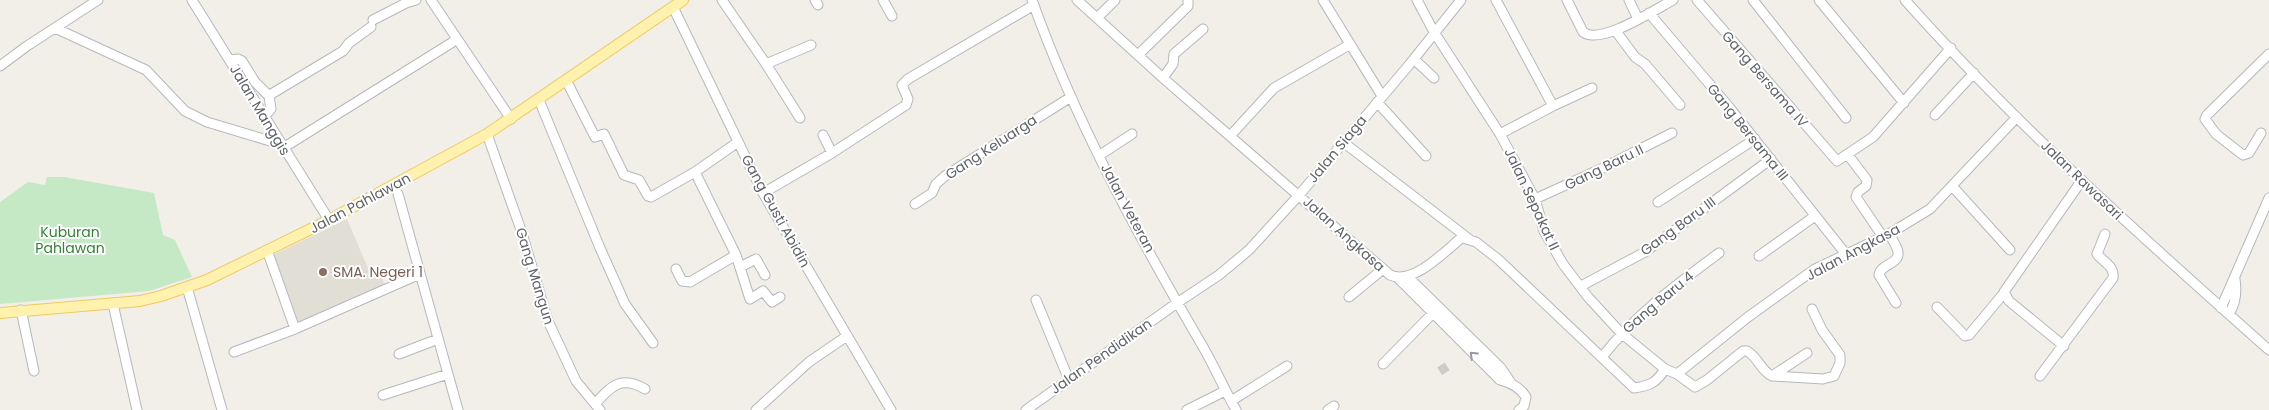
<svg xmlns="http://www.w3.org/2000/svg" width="2269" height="410" font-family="Poppins,sans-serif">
  <rect width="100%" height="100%" fill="#f1efe8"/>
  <path fill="#e1ded6" d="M347 219 370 273 379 270 386 288 298 324 271 256Z"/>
  <path fill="#c5e8c5" d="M47 177H64L154 193 163 235 175 240 192 277 149 291 0 304V202L28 182 45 185Z"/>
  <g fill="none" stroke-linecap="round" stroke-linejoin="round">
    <path stroke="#ccccc8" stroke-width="9" stroke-dasharray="9 4.5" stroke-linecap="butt" d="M1441 365 1446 373"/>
    <g stroke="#b5b8bc" stroke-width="11">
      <path id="minor" d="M192 0 329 220
        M431 0 511 119
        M722 0 766 64 811 45
        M815 0 818 5
        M883 0 892 16
        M1032 0C1074 118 1136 232 1199 340 1213 363 1223 387 1236 410
        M1077 0 1163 78 1390 275C1413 285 1443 253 1460 239L1463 238 1476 242 1499 260 1634 388C1650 386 1657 382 1665 369
        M1323 0 1382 96
        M1417 0 1434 32 1500 134 1535 199 1544 231 1563 264 1588 297 1621 333 1665 369 1677 374 1695 387 1707 380 1743 351H1747C1758 357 1761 371 1772 376L1823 379 1834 376 1840 363V355L1822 330 1812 309
        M1496 0 1553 106 1500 134
        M1567 0 1583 32C1600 46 1656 9 1673 0
        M1629 0 1638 19
        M1697 0 1837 161 1873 137 1951 48
        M1753 0 1846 118
        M1819 0 1904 103
        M1905 0C2017 126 2143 238 2269 350
        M673 7 763 193 891 410
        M1649 13 1729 107 1845 253
        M1097 18 1115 0
        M373 20 406 3 416 0
        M55 28 146 70 185 111 207 122 280 144
        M1615 30 1635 57 1645 64 1680 105
        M1139 54 1188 6V0
        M1414 59 1434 78
        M230 60 238 59 242 61 255 82 269 96
        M766 64 800 118
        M0 66 27 46 98 0
        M1163 78 1173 64 1174 54 1203 29
        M566 80 595 137 604 134 624 175 639 180 648 196 651 197 695 172 738 142
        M539 100 600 248 625 304 653 343
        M1377 102 1426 156
        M1553 106 1592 88
        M1935 115 1974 73
        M264 117 271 109 269 96 273 93 343 51 349 43 371 27
        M2261 133 2249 153 2243 155 2216 134 2205 119 2207 115 2269 54
        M487 134 521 230 548 321 576 381 600 410
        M823 135 832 153
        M1230 136 1274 88 1349 45
        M1343 142 1469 239
        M283 148 456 40
        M1100 155 1132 134
        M1848 155 1867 180 1866 186 1858 192 1856 197 1883 237
        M1953 187 2010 250
        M763 193 832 153 906 105 908 99 902 85 908 79 1034 5
        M398 194 458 410
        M1535 199 1603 168 1672 133
        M1658 202 1755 139
        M915 204 932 193 936 184 945 176 1071 97
        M1889 234C1892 239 1897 246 1898 252 1900 264 1880 264 1879 275L1896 303
        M267 250 295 329
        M736 255 750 299 763 291 772 302 780 297
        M1759 256 1815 216
        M740 267 756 259 765 275
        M676 269 682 281 690 282 736 255 695 172
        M1397 277 1500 380C1511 383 1520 387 1526 397L1524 406 1519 410
        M1408 277 1501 368 1511 383
        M1581 286 1645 252 1771 159
        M187 287 222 410
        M1349 297 1383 269
        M1036 300 1069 380
        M113 304 137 410
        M1937 307 1965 336 1969 335 2004 293
        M2221 308 2269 198
        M21 310 34 371
        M2229 314C2236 303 2237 292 2235 279
        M2064 346 2009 301 2004 292 2082 180
        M234 352 295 329 420 274
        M399 354 438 339
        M1602 357C1635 315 1676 285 1719 253
        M1383 364 1435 311
        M1677 374 1748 317 1815 269 1889 234 1930 209 2017 117
        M1772 376 1807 353
        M2040 376 2113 278C2115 266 2103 262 2097 254L2105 234
        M383 395 448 374
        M1231 401 1287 366
        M595 404C611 386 621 375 645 389
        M756 410 809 362 847 336
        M1026 410 1177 303 1219 275 1249 250 1300 194 1409 65 1461 0
        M1187 410 1225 391
        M1328 410 1334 406"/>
    </g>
    <g stroke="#f2c960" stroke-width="12">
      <path id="major" d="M0 313 140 301 161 296 207 280 329 220 487 134 683 0"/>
    </g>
    <use href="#minor" stroke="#fff" stroke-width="9"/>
    <use href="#major" stroke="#fff2af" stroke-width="10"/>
  </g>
  <defs><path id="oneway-chevron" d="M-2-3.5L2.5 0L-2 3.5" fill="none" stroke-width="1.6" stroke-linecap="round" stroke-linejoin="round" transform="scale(1.25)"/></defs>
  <use stroke="#979a9d" href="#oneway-chevron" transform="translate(1473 355) rotate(-136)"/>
  <circle fill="#8d6e63" stroke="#fff" stroke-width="2" cx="323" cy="272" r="5"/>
  <g text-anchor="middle" stroke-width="4" stroke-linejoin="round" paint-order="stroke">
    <g font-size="14" fill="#5f6368" stroke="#fff">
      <text transform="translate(1765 79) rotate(49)" y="5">Gang Bersama IV</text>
      <text transform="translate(260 110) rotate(59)" y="5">Jalan Manggis</text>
      <text transform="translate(1748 132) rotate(51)" y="5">Gang Bersama III</text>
      <text transform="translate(991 147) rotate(-33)" y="5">Gang Keluarga</text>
      <text transform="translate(1337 149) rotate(-50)" y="5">Jalan Siaga</text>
      <text transform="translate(1604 167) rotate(-26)" y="5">Gang Baru II</text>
      <text transform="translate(2082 180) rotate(44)" y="5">Jalan Rawasari</text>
      <text transform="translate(1532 199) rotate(65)" y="5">Jalan Sepakat II</text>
      <text transform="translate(360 203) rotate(-28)" y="5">Jalan Pahlawan</text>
      <text transform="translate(1128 208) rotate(62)" y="5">Jalan Veteran</text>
      <text transform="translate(776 211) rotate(61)" y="5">Gang Gusti Abidin</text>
      <text transform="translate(1678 226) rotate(-36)" y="5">Gang Baru III</text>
      <text transform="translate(1344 234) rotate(42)" y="5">Jalan Angkasa</text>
      <text transform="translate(1853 252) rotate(-28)" y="5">Jalan Angkasa</text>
      <text transform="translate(535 276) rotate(73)" y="5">Gang Mangun</text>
      <text transform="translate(1658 302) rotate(-40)" y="5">Gang Baru 4</text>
      <text transform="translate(1101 356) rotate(-35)" y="5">Jalan Pendidikan</text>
    </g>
    <g font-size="14" fill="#348238" stroke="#fff">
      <text x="70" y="237">Kuburan<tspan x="70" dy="16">Pahlawan</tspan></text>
    </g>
    <g font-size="14" fill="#785e54" stroke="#fff" text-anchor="start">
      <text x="333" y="277">SMA. Negeri 1</text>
    </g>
  </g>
</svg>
